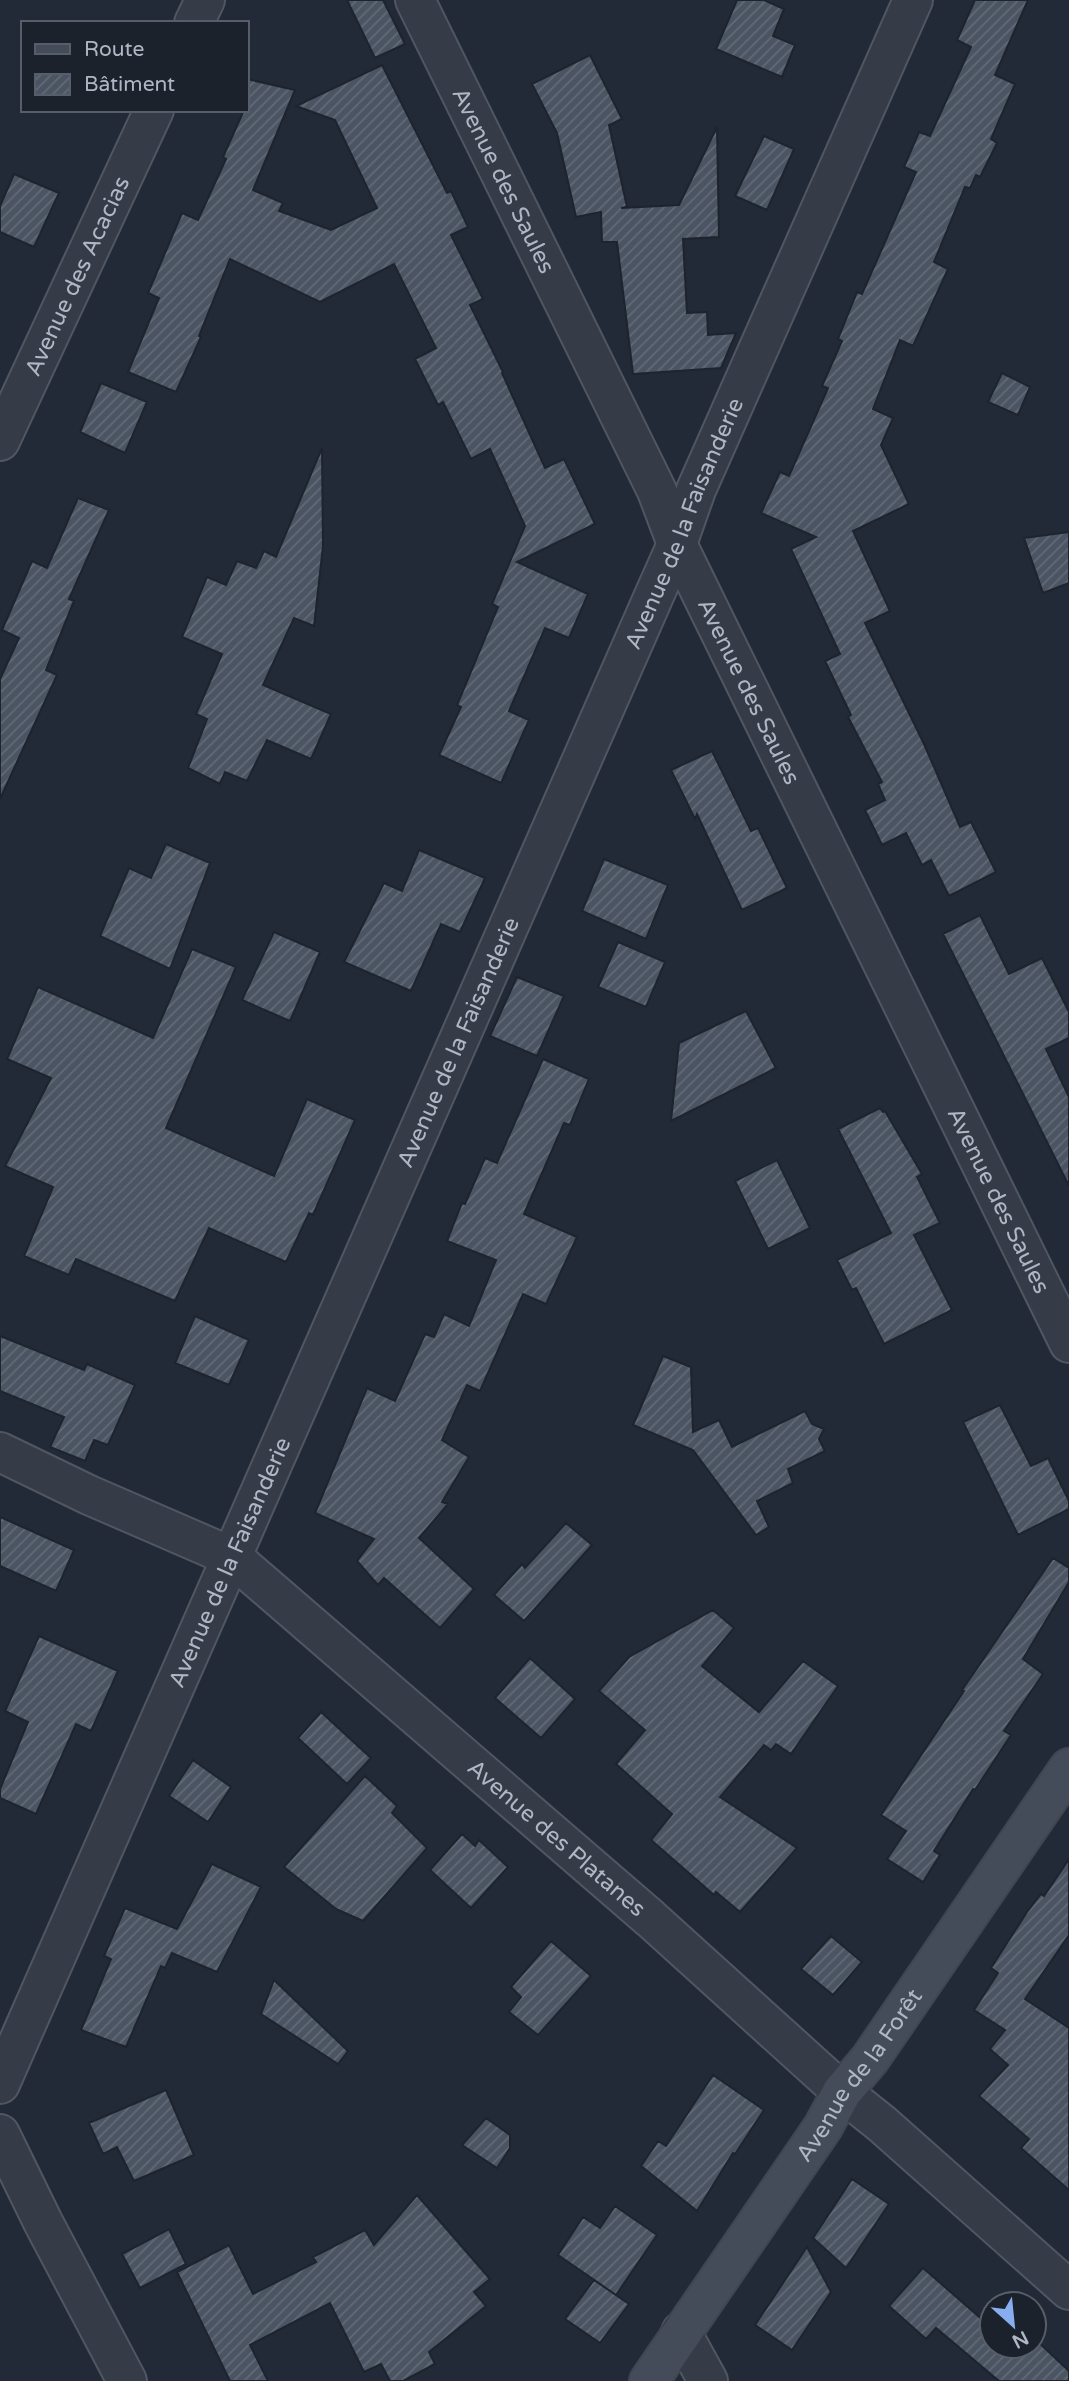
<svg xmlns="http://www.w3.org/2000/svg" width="1069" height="2381" font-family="'Varela Round',sans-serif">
  <defs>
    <pattern id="building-hatch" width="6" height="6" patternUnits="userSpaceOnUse" patternTransform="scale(1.75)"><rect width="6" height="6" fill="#4a5462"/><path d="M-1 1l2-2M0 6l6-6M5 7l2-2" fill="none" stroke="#626a77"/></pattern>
  </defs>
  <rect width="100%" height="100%" fill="#222a37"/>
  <path fill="url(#building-hatch)" stroke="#1d242e" stroke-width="2" d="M347 0H383L405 44 375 58Z
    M737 0H764L784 9 773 36 795 45 782 77 716 49Z
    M975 0H1028L995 75 1015 84 991 139 997 143 980 177 976 175 970 188 965 187 934 262 948 269 913 346 900 340 873 409 893 418 881 445 909 504 853 531 890 611 865 623 924 744 960 827 971 822 996 872 949 896 931 860 922 865 906 833 882 845 865 810 885 800 878 784 882 782 848 717 851 715 825 661 840 654 791 549 816 537 761 513 780 472 789 476 828 388 822 386 842 341 838 339 857 292 862 294 916 172 904 167 919 132 930 136 971 47 957 40Z
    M590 55 622 119 609 125 627 207 621 208 679 205 717 127 719 237 683 239 687 313 707 312 708 335 736 333 721 368 633 374 617 242H602L601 212 576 217 557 133 532 84Z
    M382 65 447 193 451 191 468 227 451 235 483 299 470 305 503 372 502 373 545 468 564 459 595 524 517 562 588 594 569 638 545 628 509 711 529 720 501 783 439 755 461 707 457 705 498 607 492 604 525 526 490 449 471 459 443 402 438 405 415 359 436 348 394 264 320 302 230 259 199 336 201 337 176 392 128 372 159 298 148 293 182 213 198 220 226 159 223 157 244 110H247V79L295 90 253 190 283 203 279 211 331 230 377 208 335 120 296 106Z
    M764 136 794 149 767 210 735 196Z
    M14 174 59 193 34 247 0 232V206Z
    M1002 373 1030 387 1018 415 988 402Z
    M101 383 147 402 125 453 80 432Z
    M322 448 323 546 314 626 294 618 263 685 331 714 311 759 267 740 247 781 225 772 220 784 188 768 207 719 196 714 222 654 182 637 207 577 226 585 237 561 256 568 264 551 276 557Z
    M78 498 109 510 69 599 74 601 46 670 57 675 0 799V679L19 638 2 630 32 561 47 568Z
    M1069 532V583L1043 593 1024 538Z
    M712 751 751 831 758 828 787 888 742 910 697 814 695 819 671 770Z
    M166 844 210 863 170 969 100 936 129 868 151 878Z
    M419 850 485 878 460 932 441 924 411 991 344 962 384 883 402 891Z
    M604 859 668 885 646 939 582 911Z
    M980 915 1009 974 1042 958 1069 1012V1038L1046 1049 1069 1097V1186L943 934Z
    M274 932 320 952 290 1021 242 1000Z
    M618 942 665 962 646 1007 598 987Z
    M192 949 236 967 166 1128 274 1176 307 1099 355 1120 313 1215 309 1213 286 1262 209 1228 175 1301 76 1259 69 1275 24 1256 53 1187 5 1166 51 1078 7 1059 38 987 153 1038Z
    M517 977 564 996 537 1056 490 1036Z
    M746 1011 776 1068 671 1121 679 1043Z
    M543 1059 589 1079 570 1125 564 1123 524 1214 577 1237 546 1304 523 1294 480 1391 467 1385 442 1440 469 1457 442 1502 448 1504 419 1538 474 1589 440 1628 384 1578 378 1585 357 1561 374 1539 315 1513 367 1388 395 1401 425 1334 434 1337 444 1314 469 1326 496 1260 447 1241 462 1203 465 1204 485 1158 497 1163Z
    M880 1108 883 1112 885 1111 922 1174 917 1177 940 1223 914 1235 952 1310 884 1344 856 1288 852 1290 837 1260 891 1233 838 1129Z
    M777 1160 810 1228 768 1249 735 1181Z
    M195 1316 249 1340 229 1385 175 1363Z
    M0 1336 84 1370 87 1364 135 1385 108 1445 94 1440 85 1461 50 1447 64 1417 0 1391Z
    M663 1356 691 1367 693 1432 719 1420 732 1447 805 1411 812 1424 824 1429 819 1439 825 1451 788 1469 793 1483 757 1501 769 1527 756 1535 693 1450 633 1425Z
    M1000 1405 1031 1466 1048 1458 1069 1501V1509L1018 1535 963 1422Z
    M0 1517 74 1550 56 1591 0 1566Z
    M566 1523 592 1545 524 1621 494 1595 522 1564 525 1568Z
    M1053 1558 1069 1568V1582L1023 1659 1043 1674 1004 1731 1011 1735 975 1790 973 1789 934 1851 940 1855 923 1882 887 1859 906 1831 881 1815 964 1691 962 1690Z
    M713 1610 734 1628 702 1666 759 1712 803 1661 838 1686 791 1754 776 1744 771 1750 764 1745 720 1797 797 1848 740 1912 716 1892 714 1895 651 1840 672 1814 616 1764 645 1730 599 1691 629 1657Z
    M39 1636 118 1671 91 1731 76 1724 36 1814 0 1798V1789L28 1722 5 1711Z
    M530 1658 575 1699 541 1738 495 1698Z
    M321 1712 371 1758 347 1784 298 1738Z
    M193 1760 231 1787 208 1822 169 1796Z
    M365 1776 397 1806 392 1813 427 1848 363 1921 336 1909 284 1867Z
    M462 1834 475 1846 479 1840 508 1867 471 1908 430 1870Z
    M1069 1859V1935L1025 1999 1069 2028V2190L1021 2148 1029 2139 979 2096 1008 2065 990 2049 1005 2030 974 2010 998 1973 991 1968 1027 1912 1041 1894 1044 1896Z
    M212 1864 261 1887 217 1972 172 1953 165 1968 161 1966 126 2047 81 2030 111 1959 104 1956 125 1908 177 1929Z
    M831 1936 862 1962 833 1995 801 1969Z
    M551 1941 591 1976 538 2035 509 2012 521 1997 511 1987Z
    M274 1980 348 2051 338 2064 261 2014Z
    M713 2075 764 2110 735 2154 733 2153 697 2211 641 2166 658 2141 666 2146Z
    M166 2090 194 2155 134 2181 117 2147 103 2154 89 2123Z
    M486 2118 510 2135V2148L497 2168 462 2145Z
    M852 2179 889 2204 846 2268 813 2238Z
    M417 2195 490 2279 474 2292 486 2306 429 2352 435 2364 403 2381H390L381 2364 364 2372 330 2303 250 2345 268 2381H230L177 2272 229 2245 253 2294 316 2262 313 2257 365 2230 374 2245Z
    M615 2206 657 2235 616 2295 558 2255 583 2217 600 2228Z
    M169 2229 186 2264 140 2288 122 2254Z
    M807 2247 831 2292 792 2350 755 2325Z
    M923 2268 992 2328V2346H1034V2338L1069 2371V2381H999L936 2328 926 2339 889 2306Z
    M594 2280 629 2304 600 2343 565 2319Z"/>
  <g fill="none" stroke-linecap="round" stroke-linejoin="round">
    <g stroke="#505762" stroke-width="42">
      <g id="street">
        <path id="s1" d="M415 0 657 491 677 544 1069 1343"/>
        <path d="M194 23 205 0"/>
        <path id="s2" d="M0 441 154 110"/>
        <path id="s3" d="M0 1452 89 1495 232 1557 651 1919 842 2092 882 2124 1069 2290"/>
        <path id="s4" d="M0 2084 653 598 677 544 696 490 913 0"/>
        <path d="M0 2134 43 2222 127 2381"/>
        <path d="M681 2332 708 2381"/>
      </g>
    </g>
    <g stroke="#3f4651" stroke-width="42">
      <g id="secondary">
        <path id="s5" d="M649 2381 823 2127 842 2092 870 2059 1069 1768"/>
      </g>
    </g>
    <use href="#street" stroke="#363c47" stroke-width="38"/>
    <use href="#secondary" stroke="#444c5a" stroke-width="38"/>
  </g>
  <g text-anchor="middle" stroke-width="5" stroke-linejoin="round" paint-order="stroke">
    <g font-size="23" fill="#b0b7c4" stroke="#1b222c">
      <text dy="8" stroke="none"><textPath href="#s1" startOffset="201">Avenue des Saules</textPath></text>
      <text dy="8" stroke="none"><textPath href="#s2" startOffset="182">Avenue des Acacias</textPath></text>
      <text dy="8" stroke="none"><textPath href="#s4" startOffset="1704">Avenue de la Faisanderie</textPath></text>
      <text dy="8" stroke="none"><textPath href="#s1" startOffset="768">Avenue des Saules</textPath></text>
      <text dy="8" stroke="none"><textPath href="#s4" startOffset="1138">Avenue de la Faisanderie</textPath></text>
      <text dy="8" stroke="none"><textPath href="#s1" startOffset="1335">Avenue des Saules</textPath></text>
      <text dy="8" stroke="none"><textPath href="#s4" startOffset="570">Avenue de la Faisanderie</textPath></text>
      <text dy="8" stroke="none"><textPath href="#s3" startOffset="684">Avenue des Platanes</textPath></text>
      <text dy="8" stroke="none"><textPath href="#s5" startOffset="371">Avenue de la Forêt</textPath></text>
    </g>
  </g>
  <rect x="21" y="21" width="228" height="91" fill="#1b222c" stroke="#575e69" stroke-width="2"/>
  <rect x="35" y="44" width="35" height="10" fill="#444c5a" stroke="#575e69" stroke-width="2"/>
  <text x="84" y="56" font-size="21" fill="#b0b7c4">Route</text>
  <rect x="35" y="74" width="35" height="21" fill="url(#building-hatch)" stroke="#575e69" stroke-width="2"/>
  <text x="84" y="91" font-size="21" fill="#b0b7c4">Bâtiment</text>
  <g transform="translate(1013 2325) rotate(153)"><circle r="33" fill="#1b222c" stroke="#575e69" stroke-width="2"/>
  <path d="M0-5L12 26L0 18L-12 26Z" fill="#89aef0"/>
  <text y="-10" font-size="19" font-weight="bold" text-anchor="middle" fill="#b0b7c4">N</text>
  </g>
</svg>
